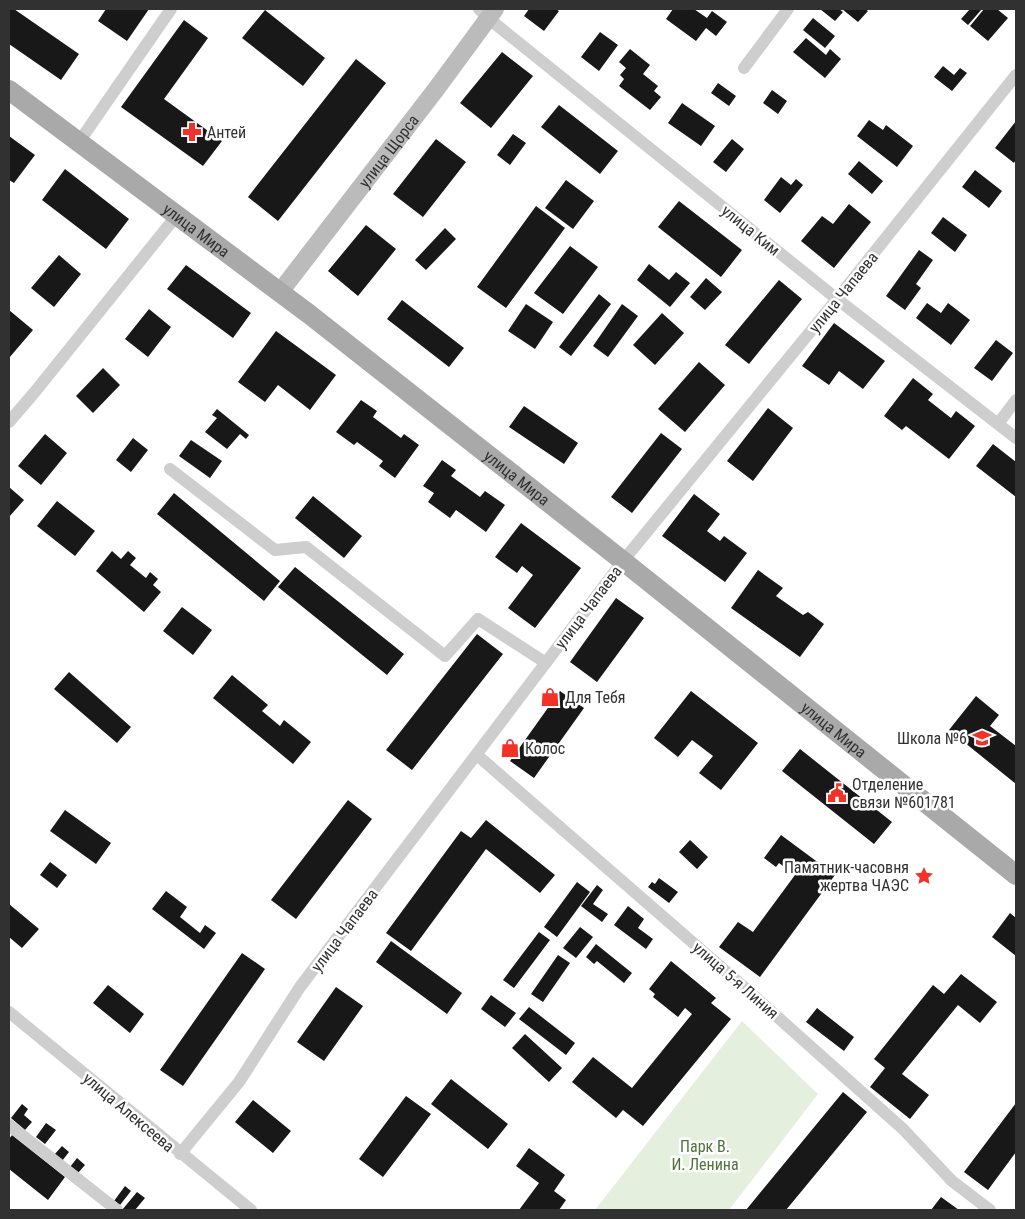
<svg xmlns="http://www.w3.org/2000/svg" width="1025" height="1219" font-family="'Roboto Condensed',sans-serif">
  <rect width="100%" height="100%" fill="#fff"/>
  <path fill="#e5efde" d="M742 1021 818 1094 729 1210H595Z"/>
  <path fill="#181818" d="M9 9H14L79 54 61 80 9 44Z
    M106 9H149L127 41 98 21Z
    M529 9H556L559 11 544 31 524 16Z
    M673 9H694L707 18 712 11 727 22 716 36 706 28 696 41 666 19Z
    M820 9H839L843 12 835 21Z
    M842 9H865L868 11 858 22Z
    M970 9H982L968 25 961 19Z
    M984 9H997L1008 18 988 41 970 26Z
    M265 10 325 58 303 86 242 38Z
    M813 18 835 36 825 48 803 30Z
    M184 20 208 38 164 99 222 141 203 166 121 107Z
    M600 32 618 45 599 71 581 57Z
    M806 38 826 55 830 49 841 59 825 78 793 52Z
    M630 49 650 65 643 74 658 86 654 91 661 97 650 110 619 86 624 79 620 75 626 68 619 62Z
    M502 52 533 76 491 128 460 103Z
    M356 59 386 83 278 221 248 197Z
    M943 66 954 75 960 68 967 73 952 91 934 77Z
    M718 83 736 96 729 106 711 93Z
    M772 90 787 101 778 114 763 103Z
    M682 103 715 126 701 146 668 123Z
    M559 105 618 151 600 174 541 127Z
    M869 120 883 130 886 125 913 146 897 167 857 136Z
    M1016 121V159L1014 163 995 148Z
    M513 134 526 143 510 165 497 155Z
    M9 136 35 155 14 183 9 180Z
    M436 139 466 162 423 217 393 194Z
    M732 139 744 149 726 172 713 162Z
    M859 161 883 181 872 194 848 174Z
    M65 169 129 219 106 249 42 200Z
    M975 170 1002 191 989 208 962 187Z
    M781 177 791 185 796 179 803 185 780 213 764 200Z
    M566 180 594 201 573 229 545 208Z
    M679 201 742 250 721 277 658 227Z
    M849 204 871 222 834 268 801 241 822 216 833 224Z
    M536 206 565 228 506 308 477 287Z
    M943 217 967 235 955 252 931 233Z
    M366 225 396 249 358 296 328 271Z
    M445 228 456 239 426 270 415 260Z
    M570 246 598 267 563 314 534 293Z
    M919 250 933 260 916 284 921 288 905 310 886 296Z
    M59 255 81 274 54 307 31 288Z
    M649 264 669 280 676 272 690 283 670 307 637 280Z
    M186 265 251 313 233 338 167 289Z
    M706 278 722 292 705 310 690 297Z
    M779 280 802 299 749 364 725 345Z
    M599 294 611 304 571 356 559 347Z
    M402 300 464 348 449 367 387 319Z
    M927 303 941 313 948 303 970 320 951 345 916 318Z
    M526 304 553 322 535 349 508 331Z
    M622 304 638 316 608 357 593 346Z
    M149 309 171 327 148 357 125 339Z
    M9 310 33 330 9 358Z
    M662 313 684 333 655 365 633 345Z
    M834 323 885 361 863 389 839 371 829 385 802 366Z
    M276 331 336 375 310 410 278 385 265 402 238 382Z
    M996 340 1013 353 992 381 974 368Z
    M699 362 725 385 685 432 658 409Z
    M103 368 120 385 93 413 76 396Z
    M913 378 933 394 928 400 951 418 956 411 975 426 949 459 906 426 902 430 884 416Z
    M361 400 377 411 373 417 401 438 404 434 419 445 395 478 379 466 383 461 357 442 354 445 336 432Z
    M524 406 578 443 564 464 509 427Z
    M768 408 793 428 753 481 727 461Z
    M217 409 249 435 246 439 240 434 227 449 205 432 217 418 212 415Z
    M661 433 682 449 632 513 611 497Z
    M45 434 67 453 41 485 18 466Z
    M133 438 148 450 131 472 116 460Z
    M191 440 222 461 210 478 179 456Z
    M993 444 1016 462V497L976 466Z
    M442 460 456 470 451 476 480 497 485 491 505 505 486 532 456 510 450 518 428 502 434 493 423 486Z
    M9 487 24 500 9 517Z
    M174 493 280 581 264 601 157 514Z
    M694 494 720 514 707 531 720 541 724 536 747 553 725 582 662 536Z
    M313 496 362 536 344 558 295 518Z
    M57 501 95 531 75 556 37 526Z
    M521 523 581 568 535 628 508 608 533 575 522 566 517 573 495 557Z
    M112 551 121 559 128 551 136 558 130 565 146 578 150 572 158 579 153 585 161 592 144 612 96 571Z
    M295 567 404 654 387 675 278 587Z
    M758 570 783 588 776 596 803 615 808 612 824 624 800 657 731 608Z
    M616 598 644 618 597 682 570 662Z
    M182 607 212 630 193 655 163 631Z
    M477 634 503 654 412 770 386 750Z
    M69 672 131 727 117 743 54 689Z
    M232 675 268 705 262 711 280 726 284 720 311 742 293 764 213 698Z
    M560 691 584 708 534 778 510 761Z
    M691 691 758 743 721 790 699 773 713 756 692 740 678 757 654 738Z
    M976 696 999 715 990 726 1016 746V784L949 730Z
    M800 749 892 822 874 844 782 771Z
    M348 800 372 819 296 919 271 900Z
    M65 810 111 843 96 864 50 831Z
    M486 820 555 875 540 893 486 849 411 951 386 933 461 831 471 838Z
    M781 835 835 875 760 977 719 947 738 922 753 932 795 875 779 863 776 867 764 858Z
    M690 840 708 857 697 869 679 852Z
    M50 862 67 875 57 888 40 875Z
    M659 878 678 892 669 903 648 887 652 882 655 884Z
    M577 882 590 892 557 937 544 927Z
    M597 885 603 890 593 904 608 914 602 922 581 906Z
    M166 891 187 907 180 917 200 933 205 925 216 933 204 949 152 909Z
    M9 904 39 929 22 948 9 937Z
    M628 906 644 919 638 928 653 939 646 949 614 925Z
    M1010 913 1016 918V956L992 937Z
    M580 927 593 937 576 958 563 948Z
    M539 932 550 940 514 988 503 980Z
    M391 941 462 993 447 1014 376 962Z
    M596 944 632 973 624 983 597 961 594 964 586 957Z
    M242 953 265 969 183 1086 160 1070Z
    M558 955 570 963 543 1002 531 994Z
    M671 961 716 998 711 1003 731 1019 643 1126 623 1110 616 1118 572 1082 593 1057 632 1088 692 1014 685 1008 678 1017 653 997 655 994 649 989Z
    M961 974 997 1002 980 1023 958 1005 902 1074 929 1095 910 1119 870 1087 885 1068 874 1059 933 985 944 994Z
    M108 985 144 1014 130 1033 93 1003Z
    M336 987 363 1006 324 1061 297 1042Z
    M491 995 516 1013 505 1027 481 1009Z
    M529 1007 575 1043 566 1055 519 1019Z
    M817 1008 854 1037 844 1051 806 1022Z
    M525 1034 562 1068 549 1082 512 1048Z
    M451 1079 508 1124 488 1149 431 1104Z
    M843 1092 867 1112 786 1210H746Z
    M406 1096 431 1114 383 1177 359 1159Z
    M253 1100 291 1131 273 1153 235 1122Z
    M1016 1103V1152L988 1190 964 1172Z
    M22 1104 28 1109 24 1115 32 1122 25 1130 11 1118Z
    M46 1123 56 1130 45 1144 36 1137Z
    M12 1135 65 1177 48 1200 9 1169V1139Z
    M62 1146 69 1152 62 1161 54 1155Z
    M529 1148 565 1175 554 1191 566 1200 559 1210H519L539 1183 516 1166Z
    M77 1158 85 1165 78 1173 70 1167Z
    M125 1186 131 1191 120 1205 114 1201Z
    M137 1192 145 1198 135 1210H122Z
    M941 1197 959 1210H931Z"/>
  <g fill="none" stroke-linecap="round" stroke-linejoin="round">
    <path stroke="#cecece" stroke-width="12" d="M479 9 488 18 837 299 1016 438
      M744 68 788 9
      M79 142 171 9
      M9 422 34 393 177 215
      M998 424 1016 400
      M170 469 275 550 306 547 445 656 478 619 546 663
      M477 755 745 988 903 1129 952 1181 990 1210
      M9 1012 251 1210
      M9 1125 117 1210
      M180 1154 239 1082 300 987 623 561 837 299 1016 75"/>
    <path stroke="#bbb" stroke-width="18" id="s1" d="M280 292 437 88 495 9"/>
    <path stroke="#a9a9a9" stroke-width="20" id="s2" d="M9 90 309 314 623 561 1016 875"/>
  </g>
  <defs>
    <g id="pharmacy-bare" transform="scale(1.5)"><path d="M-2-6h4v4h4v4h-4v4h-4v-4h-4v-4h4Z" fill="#f23129" stroke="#fff" stroke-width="2.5" paint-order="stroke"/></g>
    <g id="shop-bare" transform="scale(1.5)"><path d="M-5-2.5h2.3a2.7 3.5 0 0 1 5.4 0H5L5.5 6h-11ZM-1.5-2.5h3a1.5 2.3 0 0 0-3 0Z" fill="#f23129" stroke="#fff" stroke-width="2.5" paint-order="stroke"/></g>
    <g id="school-bare" transform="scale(1.5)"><path d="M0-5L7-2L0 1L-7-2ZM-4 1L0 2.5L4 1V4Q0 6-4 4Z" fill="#f23129" stroke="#fff" stroke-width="2.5" paint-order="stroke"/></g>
    <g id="civic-bare" transform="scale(1.5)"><path d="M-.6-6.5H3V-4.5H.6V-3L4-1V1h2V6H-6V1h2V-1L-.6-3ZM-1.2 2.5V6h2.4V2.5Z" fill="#f23129" stroke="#fff" stroke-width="2.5" paint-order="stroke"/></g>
    <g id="sight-bare" transform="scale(1.5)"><path d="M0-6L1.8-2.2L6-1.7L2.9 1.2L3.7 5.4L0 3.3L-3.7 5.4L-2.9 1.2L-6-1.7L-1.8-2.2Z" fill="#f23129" stroke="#fff" stroke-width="2.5" paint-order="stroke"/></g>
  </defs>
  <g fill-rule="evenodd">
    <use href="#pharmacy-bare" x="192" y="132"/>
    <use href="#shop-bare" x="550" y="697"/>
    <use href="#school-bare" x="982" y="738"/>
    <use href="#shop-bare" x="510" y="748"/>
    <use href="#civic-bare" x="837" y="793"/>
    <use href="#sight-bare" x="924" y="876"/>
  </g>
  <g text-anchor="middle" stroke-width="5" stroke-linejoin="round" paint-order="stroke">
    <g font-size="16" fill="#313131" stroke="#fff" text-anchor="start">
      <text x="207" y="138">Антей</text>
      <text x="565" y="703">Для Тебя</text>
      <text x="967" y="744" text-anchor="end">Школа №6</text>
      <text x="525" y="754">Колос</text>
      <text x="852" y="790">Отделение<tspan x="852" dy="18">связи №601781</tspan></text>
      <text x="909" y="873" text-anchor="end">Памятник-часовня<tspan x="909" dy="18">жертва ЧАЭС</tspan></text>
    </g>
    <g font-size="16" fill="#313131" stroke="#fff">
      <text dy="6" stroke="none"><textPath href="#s1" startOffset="178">улица Щорса</textPath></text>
      <text dy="6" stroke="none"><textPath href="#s2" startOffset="234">улица Мира</textPath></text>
      <text transform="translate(751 230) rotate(39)" y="6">улица Ким</text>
      <text transform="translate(843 292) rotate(-51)" y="6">улица Чапаева</text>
      <text dy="6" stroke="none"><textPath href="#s2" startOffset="639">улица Мира</textPath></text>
      <text transform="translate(588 607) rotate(-53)" y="6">улица Чапаева</text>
      <text dy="6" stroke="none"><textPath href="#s2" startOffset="1044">улица Мира</textPath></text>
      <text transform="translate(344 930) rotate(-53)" y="6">улица Чапаева</text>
      <text transform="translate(736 980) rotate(41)" y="6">улица 5-я Линия</text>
      <text transform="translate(129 1112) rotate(40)" y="6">улица Алексеева</text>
    </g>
    <g font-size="16" fill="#4e713a" stroke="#fff">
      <text x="705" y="1152">Парк В.<tspan x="705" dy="18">И. Ленина</tspan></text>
    </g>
  </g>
  <rect width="1025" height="1219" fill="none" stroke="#313131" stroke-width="20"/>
</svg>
